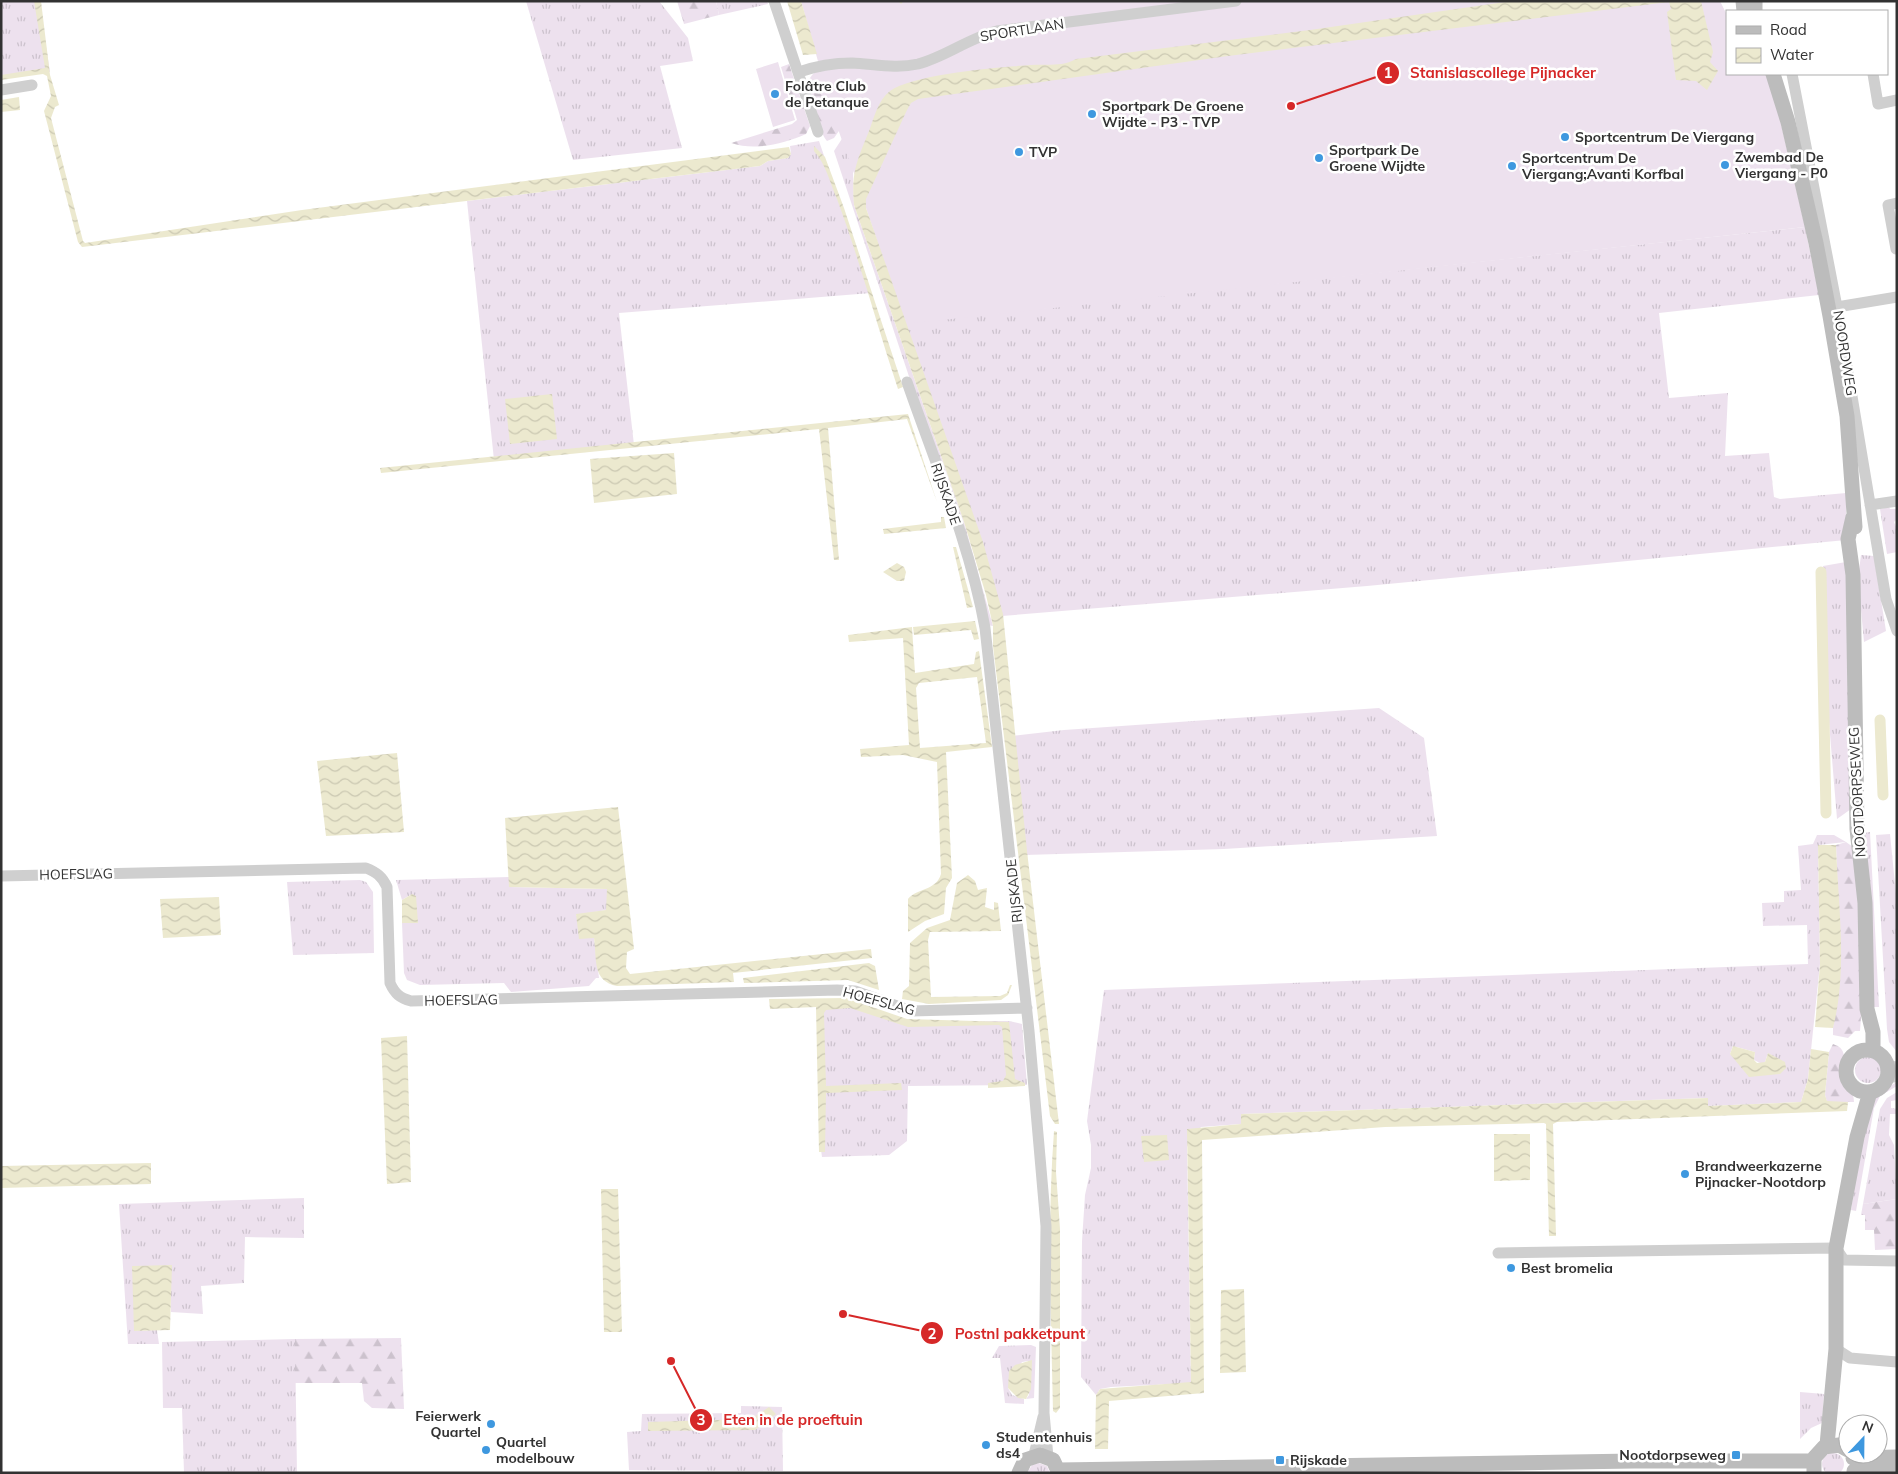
<svg xmlns="http://www.w3.org/2000/svg" width="1898" height="1474" font-family="Mulish,sans-serif">
  <defs>
    <pattern id="grass-tufts" width="24" height="20" patternUnits="userSpaceOnUse" patternTransform="scale(1.25)"><rect width="24" height="20" fill="#ede1ee"/><path d="M3 7l-1-3M5 7V3M7 7l1-3M15 17l-1-3M17 17v-4M19 17l1-3" fill="none" stroke="#ccc2cd"/></pattern>
    <pattern id="forest-firs" width="22" height="20" patternUnits="userSpaceOnUse" patternTransform="scale(1.25)"><rect width="22" height="20" fill="#ede1ee"/><path d="M5 1l3.5 6h-7zM16 11l3.5 6h-7z" fill="#ccc2cd"/></pattern>
    <pattern id="water-waves" width="16" height="10" patternUnits="userSpaceOnUse" patternTransform="scale(1.25)"><rect width="16" height="10" fill="#ece9cf"/><path d="M0 5q4-4 8 0t8 0" fill="none" stroke="#cbc8b2"/></pattern>
  </defs>
  <rect width="100%" height="100%" fill="#fff"/>
  <path fill="url(#grass-tufts)" fill-rule="evenodd" d="M1 1H39L50 72 1 79Z
    M526 1H659L688 38 693 61 660 66 682 148 573 160Z
    M716 1H767L768 4 719 15Z
    M866 102 853 171 854 205 964 522 993 626 987 625 970 560 834 151Z
    M819 141 871 293 619 313 634 445 494 460 467 201 760 166 768 161 788 158 791 154 790 146Z
    M1805 227 1819 295 1659 313 1669 398 1728 393 1725 456 1769 453 1774 497 1780 499 1846 493V540L1367 586 1002 616 905 323Z
    M1889 507 1890 509H1897V519L1894 522 1897 529V552L1887 554 1880 509Z
    M1861 555 1874 556 1886 631 1864 642 1858 578Z
    M1846 562 1851 809 1837 819 1825 674 1823 566Z
    M1379 708 1424 738 1437 836 1224 849 1025 855 1011 736 1064 730Z
    M1870 832 1879 1007H1874L1873 964 1862 833Z
    M1890 834 1897 904V1052L1889 1042 1887 1029 1876 835Z
    M1817 835H1834L1846 842 1818 845 1820 964 1808 1079 1801 1102 1708 1106V1098L1241 1114V1124L1201 1127 1187 1147 1191 1383 1111 1387 1100 1389 1096 1395 1081 1377 1082 1241 1085 1195 1091 1168V1145L1087 1121 1104 990 1808 964 1807 925 1763 926 1762 903 1784 902V891L1801 890 1798 846 1813 844ZM1733 1046 1755 1052 1754 1060 1762 1064 1765 1062 1768 1053 1780 1074 1730 1054Z
    M509 877 510 887 607 889V910L576 915 594 938 599 978H596L589 986 511 992 504 983 420 985 407 980 404 973 402 923H418L412 894 402 900 396 880Z
    M360 880 366 882 373 892 374 953 293 955 287 882Z
    M850 1002 908 1021H1009L1022 1024 1027 1085 908 1086 907 1141 889 1155 822 1157 820 1143V1004Z
    M1855 1070a13 13 0 1 1 26 0a13 13 0 1 1-26 0Z
    M1897 1082V1086L1880 1096 1874 1108 1856 1211 1851 1210 1858 1162 1871 1103 1876 1094Z
    M1897 1092V1100L1891 1101V1108L1897 1109V1114H1890L1889 1135 1894 1145 1897 1199 1863 1204 1880 1109 1887 1098Z
    M304 1198V1238L245 1237 244 1283 201 1286 203 1314 171 1312V1265L134 1331 157 1330 159 1344H128L119 1204Z
    M295 1339 297 1473H184L182 1408H163L162 1342Z
    M1031 1345 1036 1347 1034 1398 1026 1399 1029 1395 1028 1361 1022 1362 1008 1388 1012 1395 1024 1399V1404L1005 1403 1000 1358H992L999 1346Z
    M1800 1392 1824 1394 1822 1423 1811 1428 1800 1439Z
    M741 1406 782 1407 783 1471 629 1470 627 1432 641 1431 642 1414 741 1413Z
    M1822 1464a11 11 0 1 1 22 0a11 11 0 1 1-22 0Z
    M1039 1463 1047 1466 1050 1473H1027L1032 1465Z"/>
  <path fill="url(#forest-firs)" d="M677 1H716L719 15 684 24Z
    M789 64 810 126 806 134C783 144 755 151 731 143L792 124 797 120 781 67Z
    M843 68 855 108 834 138 827 141C820 133 807 94 808 84 809 78 812 74 817 71Z
    M1846 842 1853 847C1859 909 1865 969 1860 1031H1855L1848 1038 1833 1035V1028L1840 956 1836 845Z
    M1833 1044C1838 1046 1841 1047 1843 1052 1846 1060 1840 1067 1843 1076 1845 1085 1854 1091 1854 1102H1827L1825 1095 1829 1052Z
    M1897 1199V1249L1875 1250 1874 1230H1865V1215H1861L1863 1204Z
    M401 1338 404 1409 372 1408 364 1401 362 1383H295V1339Z"/>
  <path fill="#ede1ee" d="M801 1H1720L1727 15V74H1768L1771 81 1805 227 905 324 866 208V199L853 171 834 118Z
    M778 62 795 120 773 127 756 69Z"/>
  <path fill="url(#water-waves)" fill-rule="evenodd" d="M34 1H41L50 75 59 105 55 107 51 118 83 241 85 243 302 210 789 147 791 154 788 158 768 161 760 166 82 247 78 242 44 111 51 96 47 76 43 74 1 80V75L45 68Z
    M787 1H801L817 54 803 55Z
    M1512 1H1701L1713 52 1710 62 1718 71 1707 90 1696 81 1676 80 1667 12 1671 9 1669 2 1228 56 918 99 911 103 907 110 866 199V208L983 542 1003 614 1027 851 1059 1124H1055L1050 1116 993 646V626L986 595 964 522 854 205C851 172 857 161 869 131 874 118 878 100 890 91 913 74 1000 67 1031 65 1047 64 1062 67 1076 59L1310 30Z
    M19 97 20 110 1 112V100Z
    M814 146 825 157 844 208 903 387 898 389C877 326 860 261 837 199 830 183 826 164 814 151Z
    M552 394 557 439 510 444 505 399Z
    M908 414 937 502 907 419 828 428 839 560H834L819 429 381 473 380 468Z
    M674 453 677 494 594 503 590 459Z
    M941 517H944L946 528 884 534 883 529 941 522Z
    M953 547H956L973 607 967 608Z
    M897 563 904 567 906 572 904 581H897L883 572Z
    M975 621 979 639 974 640 971 630 914 635 913 627Z
    M912 627 915 673 974 664 976 652 979 651 992 747 946 752 952 878 946 888 944 914 925 921 908 932V899C917 888 936 891 941 874L937 762 903 755 861 757 860 749 909 745 903 638 849 642 848 635ZM977 677 986 743 920 748 916 688 919 683Z
    M397 753 404 832 326 836 317 761Z
    M618 807 634 949 627 952 626 968 630 974 871 949 872 958 733 973 734 982 617 986C592 981 597 960 594 938L579 939 576 914 606 910 607 889 509 887 505 818Z
    M1818 845H1836C1838 904 1848 970 1833 1028L1815 1027 1820 964Z
    M968 875 975 881 978 890 987 888 985 907 994 910V902L998 903 1001 931 930 932 928 940 931 997 1000 996 1007 993 1010 985H1012L1008 995 1001 1000 929 1004 902 999 903 991 909 986 910 943 927 928 950 920 957 883Z
    M412 894 416 896 418 923H402V900Z
    M219 897 221 935 163 938 160 899Z
    M869 963 875 966 879 990 848 980 744 983 743 978Z
    M846 998 907 1019 1009 1022 1015 1079 1025 1083V1086L988 1088V1083L1003 1081 1006 1075 1002 1027 999 1025 908 1027 850 1008 826 1010 824 1013 826 1086 901 1083 902 1090 826 1093 825 1152H819L816 1007 770 1009 769 999Z
    M407 1036 411 1182 387 1184 381 1038Z
    M1733 1046 1755 1052 1754 1060 1757 1063 1765 1062 1768 1053 1785 1062 1786 1068 1780 1074 1749 1077 1730 1054Z
    M1811 1049 1829 1052 1825 1095 1827 1101 1848 1102 1847 1111 1557 1122 1553 1124 1556 1236H1549L1546 1124 1544 1123 1385 1127 1202 1140 1204 1393 1109 1401 1108 1449H1095L1096 1395 1100 1389 1191 1382 1187 1129 1241 1124V1114L1708 1098V1106L1801 1102 1808 1079Z
    M1054 1131 1057 1132 1056 1172 1060 1229V1408L1056 1413 1053 1411C1051 1318 1047 1224 1054 1131Z
    M1494 1134H1530V1180L1494 1181Z
    M1167 1135 1169 1160 1144 1162 1141 1136Z
    M151 1163V1184L1 1188V1166Z
    M601 1189H618L622 1332H604Z
    M172 1265 170 1330 134 1331 132 1266Z
    M1244 1289 1246 1372 1220 1373 1221 1290Z
    M1032 1360 1031 1389 1026 1399 1018 1398 1008 1388 1009 1371 1015 1365Z
    M769 1407 776 1414 755 1430 648 1431V1422L751 1419Z"/>
  <g fill="none" stroke-linecap="round" stroke-linejoin="round">
    <path stroke="#ece9cf" stroke-width="3" d="M901 1V2"/>
    <path stroke="#ece9cf" stroke-width="11" d="M1821 572 1826 813
      M1880 720 1883 795"/>
    <path stroke="#cfcfcf" stroke-width="11" d="M774 1 818 132
      M799 72C816 66 834 63 852 63 874 64 896 69 918 64 945 57 969 38 997 31L1236 1
      M1792 74 1837 307 1886 599 1897 631
      M1873 74 1878 104 1897 100
      M1 90 32 85
      M1896 249 1888 205 1897 203
      M1837 307 1897 297
      M907 382C935 463 970 544 985 628L1029 1031 1046 1226 1044 1413 1048 1457
      M1870 505 1897 501
      M1 876 366 868C376 872 382 876 387 887L390 983C395 994 400 998 411 1001L837 990 855 991 911 1011 1027 1008
      M1888 1066 1897 1067
      M1888 1077H1897
      M1498 1253 1836 1248 1844 1260 1897 1261
      M1836 1349 1850 1358 1897 1362
      M1034 1455 1043 1417"/>
    <path stroke="#bcbcbc" stroke-width="15" d="M1743 1 1744 11
      M1755 11V1
      M1773 74 1788 122 1816 243 1830 316 1847 416 1855 527
      M1853 517 1848 539 1853 575 1857 829 1865 903 1867 1009 1873 1032V1050
      M1846 1071a21 21 0 1 1 42 0a21 21 0 1 1-42 0Z
      M1827 1445 1836 1349V1248L1857 1137 1870 1092
      M1853 1458 1897 1457
      M1059 1470 1634 1461H1813
      M1854 1471 1897 1470
      M1019 1473 1025 1460 1040 1455 1053 1460 1059 1473
      M1814 1473V1458L1824 1447 1839 1445 1848 1450"/>
  </g>
  <g fill="#3e98df" stroke="#fff" stroke-width="2">
    <circle cx="775" cy="94" r="5"/>
    <circle cx="1092" cy="114" r="5"/>
    <circle cx="1565" cy="137" r="5"/>
    <circle cx="1019" cy="152" r="5"/>
    <circle cx="1319" cy="158" r="5"/>
    <circle cx="1725" cy="165" r="5"/>
    <circle cx="1512" cy="166" r="5"/>
    <circle cx="1685" cy="1174" r="5"/>
    <circle cx="1511" cy="1268" r="5"/>
    <circle cx="491" cy="1424" r="5"/>
    <circle cx="986" cy="1445" r="5"/>
    <circle cx="486" cy="1450" r="5"/>
    <rect x="1731" y="1450" width="10" height="10" rx="2.5"/>
    <rect x="1275" y="1455" width="10" height="10" rx="2.5"/>
  </g>
  <g text-anchor="middle" stroke-width="5" stroke-linejoin="round" paint-order="stroke">
    <g font-size="14" fill="#323232" stroke="#fff">
      <text transform="translate(1022 30) rotate(-9)" y="5">SPORTLAAN</text>
      <text transform="translate(1845 353) rotate(81)" y="5">NOORDWEG</text>
      <text transform="translate(946 494) rotate(71)" y="5">RIJSKADE</text>
      <text transform="translate(1857 792) rotate(-93)" y="5">NOOTDORPSEWEG</text>
      <text transform="translate(76 874) rotate(-1)" y="5">HOEFSLAG</text>
      <text transform="translate(1014 891) rotate(-96)" y="5">RIJSKADE</text>
      <text transform="translate(461 1000) rotate(-1)" y="5">HOEFSLAG</text>
      <text transform="translate(879 1001) rotate(15)" y="5">HOEFSLAG</text>
    </g>
    <g font-size="14" font-weight="bold" fill="#323232" stroke="#fff" text-anchor="start">
      <text x="785" y="91">Folâtre Club<tspan x="785" dy="16">de Petanque</tspan></text>
      <text x="1102" y="111">Sportpark De Groene<tspan x="1102" dy="16">Wijdte - P3 - TVP</tspan></text>
      <text x="1575" y="142">Sportcentrum De Viergang</text>
      <text x="1329" y="155">Sportpark De<tspan x="1329" dy="16">Groene Wijdte</tspan></text>
      <text x="1029" y="157">TVP</text>
      <text x="1735" y="162">Zwembad De<tspan x="1735" dy="16">Viergang - P0</tspan></text>
      <text x="1522" y="163">Sportcentrum De<tspan x="1522" dy="16">Viergang;Avanti Korfbal</tspan></text>
      <text x="1695" y="1171">Brandweerkazerne<tspan x="1695" dy="16">Pijnacker-Nootdorp</tspan></text>
      <text x="1521" y="1273">Best bromelia</text>
      <text x="481" y="1421" text-anchor="end">Feierwerk<tspan x="481" dy="16">Quartel</tspan></text>
      <text x="996" y="1442">Studentenhuis<tspan x="996" dy="16">ds4</tspan></text>
      <text x="496" y="1447">Quartel<tspan x="496" dy="16">modelbouw</tspan></text>
      <text x="1726" y="1460" text-anchor="end">Nootdorpseweg</text>
      <text x="1290" y="1465">Rijskade</text>
    </g>
  </g>
  <path fill="none" stroke="#d62828" stroke-width="2" d="M1291 106L1388 73M843 1314L932 1333M671 1361L701 1420"/>
  <g fill="#d62828" stroke="#fff" stroke-width="2">
    <circle cx="1291" cy="106" r="5"/>
    <circle cx="843" cy="1314" r="5"/>
    <circle cx="671" cy="1361" r="5"/>
    <circle cx="1388" cy="73" r="12"/>
    <circle cx="932" cy="1333" r="12"/>
    <circle cx="701" cy="1420" r="12"/>
  </g>
  <g font-size="15" text-anchor="middle" font-weight="bold" fill="#fff">
    <text x="1388" y="78">1</text>
    <text x="932" y="1339">2</text>
    <text x="701" y="1425">3</text>
  </g>
  <g font-size="15" text-anchor="middle" font-weight="bold" fill="#d62828" stroke="#fff" stroke-width="5" stroke-linejoin="round" paint-order="stroke">
    <text x="1503" y="78">Stanislascollege Pijnacker</text>
    <text x="1020" y="1339">Postnl pakketpunt</text>
    <text x="793" y="1425">Eten in de proeftuin</text>
  </g>
  <rect width="1898" height="1474" fill="none" stroke="#323232" stroke-width="5"/>
  <rect x="1726" y="10" width="162" height="65" fill="#ffffff" stroke="#adadad"/>
  <rect x="1736" y="26" width="25" height="8" fill="#bcbcbc" stroke="#adadad"/>
  <text x="1770" y="35" font-size="15" fill="#323232">Road</text>
  <rect x="1736" y="48" width="25" height="15" fill="url(#water-waves)" stroke="#adadad"/>
  <text x="1770" y="60" font-size="15" fill="#323232">Water</text>
  <g transform="translate(1863 1439) rotate(22)"><circle r="24" fill="#ffffff" stroke="#adadad"/>
  <path d="M0-4L9 19L0 12L-9 19Z" fill="#3e98df"/>
  <text y="-8" font-size="14" font-weight="bold" text-anchor="middle" fill="#323232">N</text>
  </g>
</svg>
